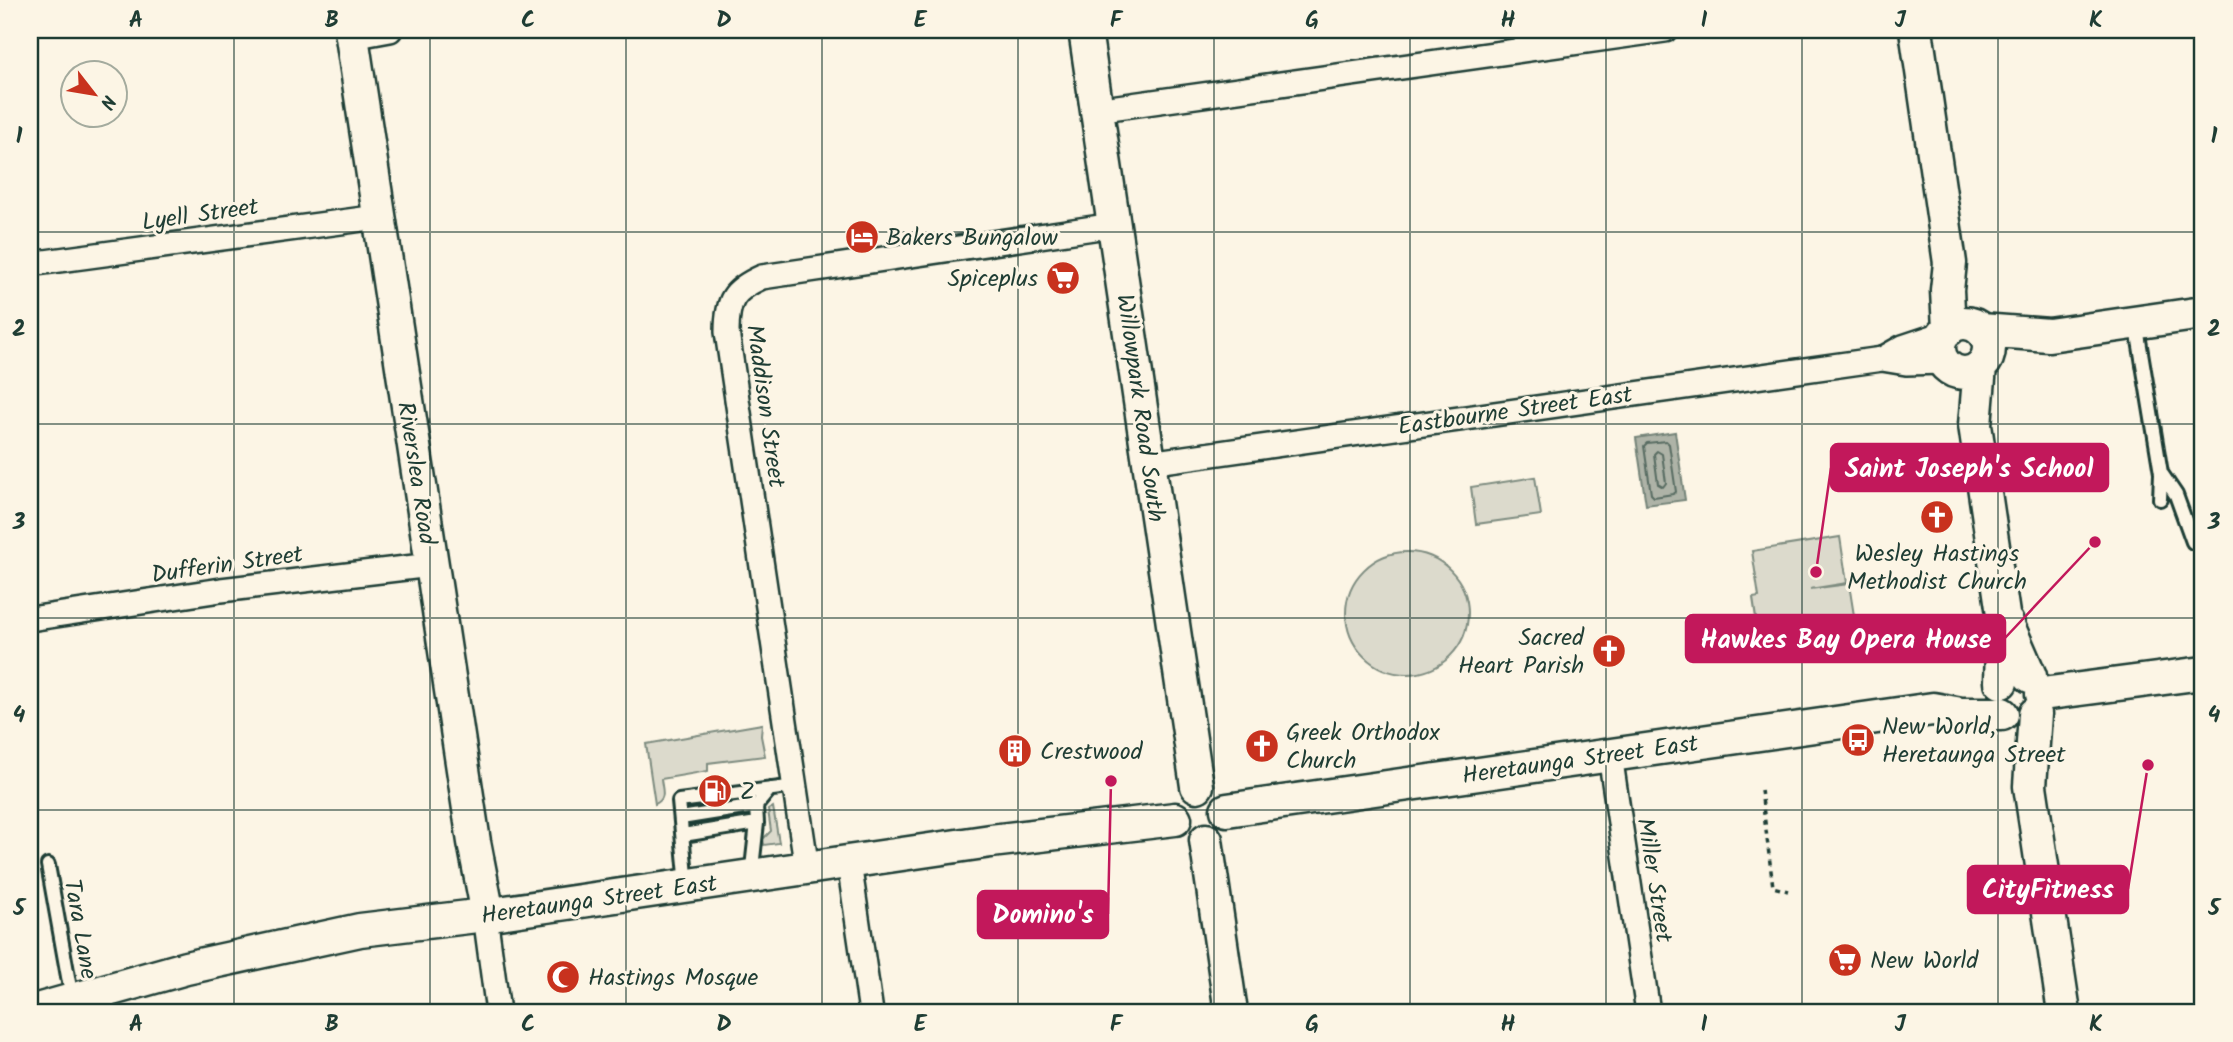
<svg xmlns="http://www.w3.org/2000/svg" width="2233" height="1042" font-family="Kalam,sans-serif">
  <rect width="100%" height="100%" fill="#fcf5e5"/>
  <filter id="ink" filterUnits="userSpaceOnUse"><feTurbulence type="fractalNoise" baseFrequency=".0143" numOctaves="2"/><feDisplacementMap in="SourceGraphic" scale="14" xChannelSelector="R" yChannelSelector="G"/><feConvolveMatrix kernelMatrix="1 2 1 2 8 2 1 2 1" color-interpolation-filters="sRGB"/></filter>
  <g filter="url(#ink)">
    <path fill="#dcdacc" stroke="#7e8c80" stroke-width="2" d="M1535 477 1541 515 1476 524 1471 487Z
      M1840 537 1847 583 1810 589 1849 584 1859 647 1825 653 1822 636 1817 637 1820 652 1785 657 1783 642 1760 645 1753 598 1759 597 1752 551Z
      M1346 613a61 61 0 1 1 122 0a61 61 0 1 1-122 0Z
      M762 724 761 736 765 756 708 763V771L661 779C662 789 667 799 655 804L646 744Z
      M773 807 779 843 764 845 763 839 771 831 768 810Z"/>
    <path fill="#aeb3a7" stroke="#758479" stroke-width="2" d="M1675 432 1685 500 1646 505 1636 438Z"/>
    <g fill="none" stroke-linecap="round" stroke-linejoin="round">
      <path stroke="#586c62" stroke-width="2" d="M1666 441 1669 444 1676 492 1673 494 1654 497 1651 494 1644 446 1647 443Z
        M1657 451 1662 454 1666 483 1663 487 1658 484 1654 454Z"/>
      <g stroke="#1f3d34" stroke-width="18">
        <path id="lane" d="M2136 322 2161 473 2176 495 2193 542
          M2160 499 2161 474
          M681 818 756 806 770 789
          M683 835 757 823 756 806
          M48 865 72 999
          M751 877 757 823
          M687 886 679 801 796 786"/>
      </g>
      <g stroke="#1f3d34" stroke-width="28">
        <path id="street" d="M352 37 390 30
          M1096 110 1665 30
          M30 264 378 217
          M1882 359 1903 347 1945 333
          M1149 463 1882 359 1906 363 1944 362
          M30 619 221 590 431 565
          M1610 755 1648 1012
          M849 863 871 1012
          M807 869 727 332C727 300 733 290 762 277L1114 225
          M485 915 498 1012"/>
      </g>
      <g stroke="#1f3d34" stroke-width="37">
        <path id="secondary" d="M351 30 474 842 485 899V915
          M1085 30 1197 786
          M1916 30 1950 263 1947 290 1949 329
          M1939 348a25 25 0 1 1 50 0a25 25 0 1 1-50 0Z
          M1981 330 2049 335 2203 313
          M1980 367 1975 425 2003 614 2001 682
          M2007 623 2030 676
          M2042 694 2203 673
          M2035 714 2030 786 2064 1012
          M1227 810 1933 709 1961 714H2002
          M1206 840 1231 1012
          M30 1012 186 968 360 930 485 915 991 841 1175 819"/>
      </g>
      <path stroke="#1f3d34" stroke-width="3.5" stroke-dasharray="5 5" stroke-linecap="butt" d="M1761 790 1773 887 1788 891"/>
      <use href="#lane" stroke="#fcf5e5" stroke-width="12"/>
      <use href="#street" stroke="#fcf5e5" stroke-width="23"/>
      <use href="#secondary" stroke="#fcf5e5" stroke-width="32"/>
    </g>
  </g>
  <path fill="none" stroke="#1f3d34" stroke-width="2" stroke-opacity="0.55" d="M234 30V1012M430 30V1012M626 30V1012M822 30V1012M1018 30V1012M1214 30V1012M1410 30V1012M1606 30V1012M1802 30V1012M1998 30V1012M30 232H2203M30 424H2203M30 618H2203M30 810H2203"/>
  <defs>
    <g id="hotel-disc" transform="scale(1.75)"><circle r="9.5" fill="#c8321e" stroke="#fcf5e5"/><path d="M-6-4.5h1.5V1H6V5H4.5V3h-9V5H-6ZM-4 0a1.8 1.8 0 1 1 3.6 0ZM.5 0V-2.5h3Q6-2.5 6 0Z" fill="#fff"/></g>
    <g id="supermarket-disc" transform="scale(1.75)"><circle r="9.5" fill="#c8321e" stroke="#fcf5e5"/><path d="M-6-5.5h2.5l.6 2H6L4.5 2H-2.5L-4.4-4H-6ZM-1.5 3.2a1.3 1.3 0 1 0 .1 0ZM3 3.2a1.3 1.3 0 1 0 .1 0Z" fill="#fff"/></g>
    <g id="church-disc" transform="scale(1.75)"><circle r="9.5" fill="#c8321e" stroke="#fcf5e5"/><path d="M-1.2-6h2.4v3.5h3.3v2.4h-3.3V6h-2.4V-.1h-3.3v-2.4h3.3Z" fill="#fff"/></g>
    <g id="bus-disc" transform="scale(1.75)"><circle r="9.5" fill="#c8321e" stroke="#fcf5e5"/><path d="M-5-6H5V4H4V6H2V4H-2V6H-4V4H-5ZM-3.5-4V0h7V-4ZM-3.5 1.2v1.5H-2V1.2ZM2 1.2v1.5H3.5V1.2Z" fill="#fff"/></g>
    <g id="building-disc" transform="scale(1.75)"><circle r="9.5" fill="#c8321e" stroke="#fcf5e5"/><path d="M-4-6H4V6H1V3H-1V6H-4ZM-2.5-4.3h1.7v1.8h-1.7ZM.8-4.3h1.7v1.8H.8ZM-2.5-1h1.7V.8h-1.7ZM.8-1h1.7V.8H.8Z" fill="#fff"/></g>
    <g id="fuel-disc" transform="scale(1.75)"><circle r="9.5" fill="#c8321e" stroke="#fcf5e5"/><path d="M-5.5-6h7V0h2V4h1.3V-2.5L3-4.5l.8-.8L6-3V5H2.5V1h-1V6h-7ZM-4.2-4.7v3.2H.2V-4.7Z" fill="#fff"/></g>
    <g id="mosque-disc" transform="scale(1.75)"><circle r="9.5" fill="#c8321e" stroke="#fcf5e5"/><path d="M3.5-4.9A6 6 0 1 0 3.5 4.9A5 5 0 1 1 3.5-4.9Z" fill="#fff"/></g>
  </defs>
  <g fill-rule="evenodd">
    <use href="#hotel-disc" x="862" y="237"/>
    <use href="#supermarket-disc" x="1063" y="278"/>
    <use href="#church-disc" x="1937" y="517"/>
    <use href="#church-disc" x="1609" y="651"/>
    <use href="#bus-disc" x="1858" y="740"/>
    <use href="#church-disc" x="1262" y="746"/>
    <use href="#building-disc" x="1015" y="751"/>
    <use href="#fuel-disc" x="715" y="791"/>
    <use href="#supermarket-disc" x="1845" y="960"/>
    <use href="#mosque-disc" x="563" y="977"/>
  </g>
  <g text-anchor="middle" stroke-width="6" stroke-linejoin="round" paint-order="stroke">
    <g font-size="24" fill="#1f3d34" stroke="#fcf5e5">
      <text transform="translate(200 214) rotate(-8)" y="8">Lyell Street</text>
      <text transform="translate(766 406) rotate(82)" y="8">Maddison Street</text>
      <text transform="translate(1141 408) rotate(82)" y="8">Willowpark Road South</text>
      <text transform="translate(1515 410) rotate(-8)" y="8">Eastbourne Street East</text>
      <text transform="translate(417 473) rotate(81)" y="8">Riverslea Road</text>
      <text transform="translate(227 564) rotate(-8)" y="8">Dufferin Street</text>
      <text transform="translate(1580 759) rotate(-8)" y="8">Heretaunga Street East</text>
      <text transform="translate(1655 880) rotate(81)" y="8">Miller Street</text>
      <text transform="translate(599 899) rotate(-8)" y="8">Heretaunga Street East</text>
      <text transform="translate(81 929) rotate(80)" y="8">Tara Lane</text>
    </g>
    <g font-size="24" fill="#1f3d34" stroke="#fcf5e5" text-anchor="start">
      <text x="886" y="245">Bakers Bungalow</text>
      <text x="1038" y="286" text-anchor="end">Spiceplus</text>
      <text x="1937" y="561" text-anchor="middle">Wesley Hastings<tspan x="1937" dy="28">Methodist Church</tspan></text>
      <text x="1584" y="645" text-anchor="end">Sacred<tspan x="1584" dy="28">Heart Parish</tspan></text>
      <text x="1882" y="734">New World,<tspan x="1882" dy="28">Heretaunga Street</tspan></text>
      <text x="1286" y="740">Greek Orthodox<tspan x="1286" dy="28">Church</tspan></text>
      <text x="1040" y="759">Crestwood</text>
      <text x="740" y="799">Z</text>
      <text x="1870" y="968">New World</text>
      <text x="588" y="985">Hastings Mosque</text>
    </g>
  </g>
  <path fill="none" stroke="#c2185b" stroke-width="2.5" d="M1816 572L1831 468M2095 542L2005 638M2148 765L2128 889M1111 781L1108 914"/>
  <g fill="#c2185b" stroke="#fcf5e5" stroke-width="2.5">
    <circle cx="1816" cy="572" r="7"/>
    <circle cx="2095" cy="542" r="7"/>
    <circle cx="2148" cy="765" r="7"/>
    <circle cx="1111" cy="781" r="7"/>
  </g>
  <g fill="#c2185b" stroke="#c2185b" stroke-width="2.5">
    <rect x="1831" y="444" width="277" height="47" rx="7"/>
    <rect x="1686" y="615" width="319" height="47" rx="7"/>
    <rect x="1968" y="866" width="160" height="47" rx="7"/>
    <rect x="978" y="891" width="130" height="47" rx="7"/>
  </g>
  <g font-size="26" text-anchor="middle" font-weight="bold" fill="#fff">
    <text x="1969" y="477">Saint Joseph's School</text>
    <text x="1846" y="648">Hawkes Bay Opera House</text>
    <text x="2048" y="898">CityFitness</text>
    <text x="1043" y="923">Domino's</text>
  </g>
  <rect width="2233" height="1042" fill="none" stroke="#fcf5e5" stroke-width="77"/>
  <g transform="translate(94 94) rotate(121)"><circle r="33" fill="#fcf5e5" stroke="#a4ab9e" stroke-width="2"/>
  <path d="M0-5L12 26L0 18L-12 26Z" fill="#c8321e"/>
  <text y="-10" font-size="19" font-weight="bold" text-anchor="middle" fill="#1f3d34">N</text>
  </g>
  <rect x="38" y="38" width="2156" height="966" fill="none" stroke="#1f3d34" stroke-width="2.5"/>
  <g font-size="23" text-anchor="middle" font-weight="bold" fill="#1f3d34">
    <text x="136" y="27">A</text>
    <text x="332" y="27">B</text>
    <text x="528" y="27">C</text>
    <text x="724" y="27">D</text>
    <text x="920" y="27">E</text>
    <text x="1116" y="27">F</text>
    <text x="1312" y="27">G</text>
    <text x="1508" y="27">H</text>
    <text x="1704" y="27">I</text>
    <text x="1900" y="27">J</text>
    <text x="2096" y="27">K</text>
    <text x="19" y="143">1</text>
    <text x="2214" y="143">1</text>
    <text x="19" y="336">2</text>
    <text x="2214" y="336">2</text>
    <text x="19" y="529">3</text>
    <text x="2214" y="529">3</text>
    <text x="19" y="722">4</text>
    <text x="2214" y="722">4</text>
    <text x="19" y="915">5</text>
    <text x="2214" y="915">5</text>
    <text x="136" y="1031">A</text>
    <text x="332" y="1031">B</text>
    <text x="528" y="1031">C</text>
    <text x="724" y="1031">D</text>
    <text x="920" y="1031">E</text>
    <text x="1116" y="1031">F</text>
    <text x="1312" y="1031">G</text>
    <text x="1508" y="1031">H</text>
    <text x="1704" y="1031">I</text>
    <text x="1900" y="1031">J</text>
    <text x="2096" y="1031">K</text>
  </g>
</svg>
